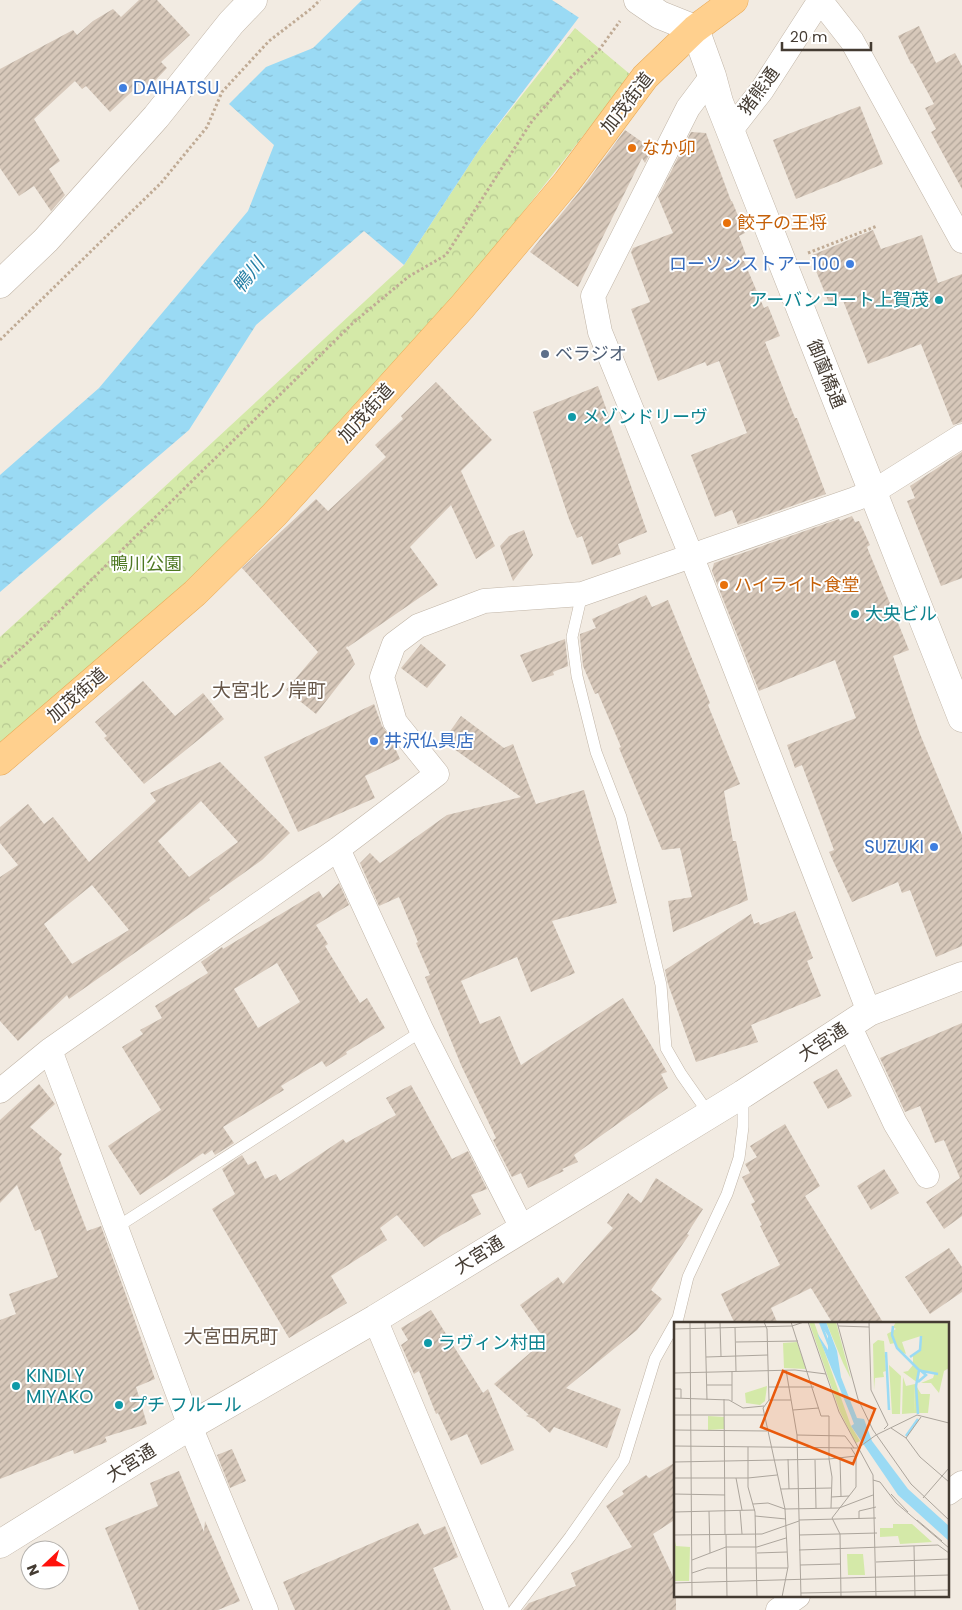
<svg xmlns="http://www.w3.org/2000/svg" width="962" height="1610" font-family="Poppins,'Noto Sans JP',sans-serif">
  <defs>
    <pattern id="park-crowns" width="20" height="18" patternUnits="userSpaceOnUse" patternTransform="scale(1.25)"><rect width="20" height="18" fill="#d4e9a8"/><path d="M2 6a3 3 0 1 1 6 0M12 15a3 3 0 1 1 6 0" fill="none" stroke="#b7c991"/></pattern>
    <pattern id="water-ripples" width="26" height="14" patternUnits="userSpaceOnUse" patternTransform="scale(1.25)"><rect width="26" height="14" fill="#9adaf4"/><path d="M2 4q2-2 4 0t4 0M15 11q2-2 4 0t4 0" fill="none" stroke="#86bcd2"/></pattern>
    <pattern id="building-hatch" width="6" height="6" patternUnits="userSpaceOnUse" patternTransform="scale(1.25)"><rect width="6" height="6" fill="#d7c8ba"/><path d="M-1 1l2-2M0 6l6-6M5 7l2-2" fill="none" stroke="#b0a498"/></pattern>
  </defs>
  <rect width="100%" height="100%" fill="#f2ebe2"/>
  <path fill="url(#park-crowns)" d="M575 28 631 75 472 277 264 512 176 596 0 743V637L149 501 404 265 481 147Z"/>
  <path fill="url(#water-ripples)" d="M362 0H592L481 147 404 265 364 231 256 325 189 430 0 592V475L99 388 248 211 274 145 229 104 266 67 313 48Z"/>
  <path fill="#f2ebe2" d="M552 0H595L581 19Z"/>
  <path fill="url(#building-hatch)" fill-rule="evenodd" d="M139 0H157L190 35 161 62 167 68 149 87 143 81 110 112 86 86 82 89 75 81 34 119 60 161 49 169 65 195 51 211 34 186 19 196 0 168V69L73 30 77 35 93 21 113 9 121 17Z
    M919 26 936 63 955 53 962 66V189L931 132 936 129 925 108 934 104 912 63 911 64 898 36Z
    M860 106 883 164 796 199 773 140Z
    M625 130 652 149 645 163 642 158 578 287 530 252 580 191Z
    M691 132 706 133 731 201H732L745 233 739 236 747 258 743 259 764 308 768 306 780 336 765 342 795 418H797L826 494 738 525 732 510 715 517 691 455 747 433 719 361 707 366 705 362 658 381 631 309 650 302 631 252 633 248 673 233 658 197Z
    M873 230 881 249 922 235 938 283 962 274V422L953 425 921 344 868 364 842 298 829 303 810 256Z
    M436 382 492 440 461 471 495 546 476 559 451 505 410 547 438 585 348 647 347 646 346 648 349 651 355 664 316 714 286 690 318 652 242 568 316 499 328 511 386 457 375 445 403 419 401 416Z
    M598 386 611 422 609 423 647 532 618 544 621 554 592 565 582 536 577 538 569 519 533 412Z
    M962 452V578L941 586 907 501 915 498 910 486Z
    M852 516 855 522 859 521 870 545 867 547 909 650 893 656 920 734 962 835V946L936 957 910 890 902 893 898 882 852 902 829 852 834 850 802 765 795 768 787 745 856 718 835 660 759 691 712 571 714 563 839 519 840 521Z
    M524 530 533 555 513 581 500 546 509 536Z
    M646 595 652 607 668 600 710 703 708 705 740 784 724 791 733 841H736L748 900 673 932 668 901 692 897 680 848 662 850 619 748 621 747 598 693 595 694 583 666 580 637V634L596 628 592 619Z
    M565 639 568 666 553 672 554 675 532 682 520 655Z
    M421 644 446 665 427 688 401 668Z
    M143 681 175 716 203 693 224 719 144 784 104 738 107 736 95 722Z
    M374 704 382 726 390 737 400 759 365 776 375 798 298 832 264 757Z
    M461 716 504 748 513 744 536 804 584 790 617 903 552 921 575 973 531 992 517 957 461 981 480 1024 500 1016 521 1065 623 998 667 1072 661 1074 668 1088 574 1155 578 1162 562 1169 564 1171 528 1188 521 1173 512 1177 493 1140 496 1138 461 1065 425 977 430 975 416 943 418 942 399 897 379 906 360 863 370 853 380 863 447 815 521 797 443 741Z
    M220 762 290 833 262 860 209 898 210 900 69 999 67 995 18 1041 0 1021V877L18 865 0 843V827L28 804 44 824 53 817 89 862 156 801 150 793ZM201 801 238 842 189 877 158 841ZM92 885 129 930 72 964 44 924Z
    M339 883 349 905 316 925 328 944 325 946 360 1003 367 998 385 1028 346 1052 347 1054 326 1067 322 1061 281 1086 284 1090 223 1127 234 1143 215 1155 212 1150 205 1155 203 1153 140 1195 108 1146 161 1110 122 1047 143 1034 140 1030 162 1018 155 1006 208 973 201 962 222 947 223 949 319 891 323 898ZM277 963 300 1002 258 1028 234 989Z
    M795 911 813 958 807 961 821 996 751 1025 758 1042 696 1062 668 984 665 970 751 914 754 924 759 922 760 925Z
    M962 1023V1216L944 1229 926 1202 960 1178 944 1140 935 1143 920 1106 905 1112 880 1058Z
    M837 1069 852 1096 828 1109 813 1082Z
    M39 1084 55 1104 30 1127 62 1154 59 1158 87 1231 101 1226 126 1295 155 1379 136 1387 147 1424 105 1437 107 1442 74 1454 73 1450 0 1479V1320L16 1314 9 1294 58 1277 40 1229 35 1231 17 1185 0 1203V1120Z
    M411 1085 452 1159 468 1151 487 1189 471 1195 481 1214 442 1235 424 1247 397 1215 380 1228 387 1240 331 1276 347 1303 289 1338 212 1209 235 1194 222 1169 242 1155 248 1165 256 1161 265 1179 276 1174 280 1181 343 1139 346 1143 396 1115 386 1098Z
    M785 1124 820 1186 805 1196 884 1324H833L811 1288 771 1308 778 1324H735L721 1294 780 1265 760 1226 762 1225 751 1204 755 1202 742 1177 750 1173 745 1164 757 1157 750 1146Z
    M884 1169 899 1193 871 1210 857 1186Z
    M656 1178 703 1209 687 1234 689 1235 651 1290 662 1299 637 1330 566 1388 621 1409 607 1448 554 1427 550 1433 534 1419 526 1416 529 1415 494 1384 545 1340 520 1305 558 1277 563 1284 613 1228 607 1223 628 1193 641 1203Z
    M949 1248 962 1267V1292L930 1314 905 1277Z
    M431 1310 483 1393 488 1389 514 1450 481 1465 467 1434 451 1441 438 1413 436 1414 419 1371 414 1374 401 1345 408 1340 401 1328Z
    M232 1449 246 1481 230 1488 217 1455Z
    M676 1462V1519L653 1534 676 1583V1610H523L529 1603 576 1586 571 1573 632 1547 606 1506 624 1494 622 1491 646 1475 649 1478Z
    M179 1471 204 1532 205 1521 240 1601 218 1610H139L105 1528 158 1506 150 1483Z
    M418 1523 424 1535 445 1526 458 1557 433 1568 451 1610H295L283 1582Z"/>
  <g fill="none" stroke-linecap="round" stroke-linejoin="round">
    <g stroke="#c1b5a7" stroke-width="12">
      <path id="service" d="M582 594 572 637 577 676 596 752 621 817 644 912 661 985 666 1048 681 1074 709 1114
        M117 1227 422 1031
        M514 1610 570 1537 624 1460 655 1359 678 1318 688 1277 727 1194 739 1158 743 1127V1096"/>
    </g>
    <g stroke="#c1b5a7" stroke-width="25">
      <path id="minor" d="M712 76 688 108 593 296 600 332 691 555 869 1012
        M730 131 762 90 820 0 852 41 962 241
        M338 849 422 1031 522 1228
        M849 1025 895 1123 927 1176
        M50 1050 190 1426 266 1610
        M0 1091 50 1050 338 849 437 774 395 722 382 677 394 644 418 626 484 601 582 594 855 499 873 492 962 436
        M375 1319 497 1610
        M948 1493 962 1483
        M778 1610 798 1596"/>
    </g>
    <g stroke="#c1b5a7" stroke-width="29">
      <path id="tertiary" d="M638 0 660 15 695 29 712 76 719 102 962 718
        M0 284 46 240 156 117 231 23 253 0
        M0 1544 190 1426 375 1319 743 1094 869 1012 962 976"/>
    </g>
    <g stroke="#eaab59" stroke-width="29">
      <path id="primary" d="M0 761 195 593 274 515 462 307 567 182 645 77 695 29 734 0"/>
    </g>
    <path stroke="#c0ab95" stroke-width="3" stroke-dasharray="2.5 2.5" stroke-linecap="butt" d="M808 253 877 226
      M0 340 161 183 207 127 222 92 269 41 312 8 320 0
      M0 667 24 646 354 322 408 277 446 255 532 121 573 75 599 50 620 21"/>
    <use href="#service" stroke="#fff" stroke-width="11"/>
    <use href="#minor" stroke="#fff" stroke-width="24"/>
    <use href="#tertiary" stroke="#fff" stroke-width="28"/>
    <use href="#primary" stroke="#ffd08e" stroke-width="28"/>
  </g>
  <g fill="#3f7fe0" stroke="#fff" stroke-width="2">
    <circle cx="123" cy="88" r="5"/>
    <circle cx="850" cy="264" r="5"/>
    <circle cx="374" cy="741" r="5"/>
    <circle cx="934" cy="847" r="5"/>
  </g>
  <g fill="#e8710a" stroke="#fff" stroke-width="2">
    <circle cx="632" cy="148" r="5"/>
    <circle cx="727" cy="223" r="5"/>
    <circle cx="724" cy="585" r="5"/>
  </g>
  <g fill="#0f9aa8" stroke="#fff" stroke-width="2">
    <circle cx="939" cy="300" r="5"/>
    <circle cx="572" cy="417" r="5"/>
    <circle cx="855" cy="614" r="5"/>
    <circle cx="428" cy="1343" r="5"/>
    <circle cx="16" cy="1386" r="5"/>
    <circle cx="119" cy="1405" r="5"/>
  </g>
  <circle fill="#5c6f8a" stroke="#fff" stroke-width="2" cx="545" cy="354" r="5"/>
  <g text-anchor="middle" stroke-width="4" stroke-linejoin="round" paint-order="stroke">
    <g font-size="18" fill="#366cbe" stroke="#fff" text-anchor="start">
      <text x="133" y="94">DAIHATSU</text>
      <text x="840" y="270" text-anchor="end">ローソンストアー100</text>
      <text x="384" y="747">井沢仏具店</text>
      <text x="924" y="853" text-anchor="end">SUZUKI</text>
    </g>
    <g font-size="18" fill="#443b32" stroke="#fff">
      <text transform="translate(759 91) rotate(-54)" y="6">猪熊通</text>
      <text transform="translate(627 103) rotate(-52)" y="6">加茂街道</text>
      <text transform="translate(826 374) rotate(68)" y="6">御薗橋通</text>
      <text transform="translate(366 413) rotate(-48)" y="6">加茂街道</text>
      <text transform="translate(77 695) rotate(-41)" y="6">加茂街道</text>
      <text transform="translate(823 1042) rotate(-33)" y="6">大宮通</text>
      <text transform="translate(479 1255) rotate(-32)" y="6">大宮通</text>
      <text transform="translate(131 1463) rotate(-32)" y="6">大宮通</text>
    </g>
    <g font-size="18" fill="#c56008" stroke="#fff" text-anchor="start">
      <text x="642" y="154">なか卯</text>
      <text x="737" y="229">餃子の王将</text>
      <text x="734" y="591">ハイライト食堂</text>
    </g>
    <g font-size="18" fill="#0d838f" stroke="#fff" text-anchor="start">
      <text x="929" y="306" text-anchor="end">アーバンコート上賀茂</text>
      <text x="582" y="423">メゾンドリーヴ</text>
      <text x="865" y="620">大央ビル</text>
      <text x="438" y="1349">ラヴィン村田</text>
      <text x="26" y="1382">KINDLY<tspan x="26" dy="21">MIYAKO</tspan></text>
      <text x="129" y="1411">プチ フルール</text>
    </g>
    <g font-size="18" fill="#4e5e75" stroke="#fff" text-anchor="start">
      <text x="555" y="360">ベラジオ</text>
    </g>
    <g font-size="18" fill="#4e7823" stroke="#fff">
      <text x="146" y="570">鴨川公園</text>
    </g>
    <g font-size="19" font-style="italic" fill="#257fa5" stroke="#fff">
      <text transform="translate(248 275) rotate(-52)" y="7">鴨川</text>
    </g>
    <g font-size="19" fill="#675749" stroke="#fff">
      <text x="269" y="697">大宮北ノ岸町</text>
      <text x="231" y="1343">大宮田尻町</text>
    </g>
  </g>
  <g transform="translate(674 1322)">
    <rect width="275" height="275" fill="#f2ebe2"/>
    <path d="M222 0H275V46L270 49 265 71 257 61H247L259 56 261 50 246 49 244 61 229 50 234 49 239 43V34L246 28 247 14 228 20 232 32 226 30 221 21 216 22 213 12 222 7 219 5ZM204 18 210 19 212 49 209 50 210 55 201 56 200 68 199 22ZM241 62 247 72H256L254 91H240Z" fill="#d4e9a8"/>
    <path d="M135 0H140L177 104 186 119 182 121 166 90ZM152 0H162L177 57 169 41ZM123 20 132 47 110 46 109 21ZM34 94 50 95V107L34 108ZM0 214 2 224 16 225 15 259H0Z" fill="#d4e9a8"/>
    <path d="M215 43 227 54 226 92H218ZM229 55 232 64 241 62 240 91 228 92Z" fill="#d4e9a8"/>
    <path d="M93 64 91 79 86 83 72 81 71 71ZM219 202H238L258 220 226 222 224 214 206 215V206H219ZM173 232H189L191 253H174Z" fill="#d4e9a8"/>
    <path d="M145 0H152L163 29 167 55 183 96 190 97 198 119 234 167 275 204V219L224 173 177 104 180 102 177 94 143 11 154 28V14Z" fill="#9adaf4"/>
    <path fill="none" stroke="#9adaf4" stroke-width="2.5" d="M146 0 157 28M219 4 218 13 223 26 245 48 242 64 244 92M212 30 215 88M236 35 246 28 247 14M248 49 264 52M244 60 252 53 246 48M232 114 244 97"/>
    <path fill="none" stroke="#aca59c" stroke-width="1" d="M16 0 18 275M31 0 33 78M46 0 47 34M90 0 93 7 95 78 89 86 111 187 114 245 108 275M117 0 147 94H155V137L182 134M134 0 165 90 199 153 202 275M163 0 184 77 199 108 237 162 275 198M195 0 197 68 214 103 210 107M164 4 195 5M61 5 62 49M0 7 118 4 130 0M62 20 124 19M32 35 94 33M112 48 123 113 127 275M58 49V79M0 51 121 48 152 52M33 63H58M95 65H140M0 67H7V76M0 76 55 78 69 86 90 84M50 77 51 212M95 78H117M119 88 145 86M0 93H91M217 106 232 116 246 135 275 160M0 108 93 109M123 113 171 114 180 126M202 113 243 93 275 101M232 116 247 95M275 118V134M0 124 184 126 202 113M74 125V165L81 190 83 275M166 136 167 174M114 137 115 167M141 138 142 186M0 140 155 137 158 155 157 186M0 156H74L103 153M62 156 68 188M199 158 206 160 222 181 275 226M107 167 157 166M0 172 51 173M217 172 234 190M157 175 175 174M249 176 275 146M79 182 94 181 111 187 165 186 199 173M66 188 68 212M35 189 36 231M0 190 81 188M81 194 112 197M185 197V189L202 185M125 198 202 196M243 198 268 219M52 212 53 275M0 213 88 212 125 199M125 213 203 211M240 224 241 275M125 228 264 223 275 231M83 231 113 230M18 238 52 225H83L112 216M202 240 275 237M126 243 166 242M18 251 33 246H114M0 261 275 253M127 271 275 268M31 275H69M76 275H97M167 275 166 212 158 196 182 165V134L177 126"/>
    <path fill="#e8590c" fill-opacity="0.15" stroke="#e8590c" stroke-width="2.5" d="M109 49 201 87 179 142 87 105Z"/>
    <rect width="275" height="275" fill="none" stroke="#443b32" stroke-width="2.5"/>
  </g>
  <g transform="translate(45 1565) rotate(248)"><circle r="24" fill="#ffffff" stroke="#b4b1ad"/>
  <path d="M0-4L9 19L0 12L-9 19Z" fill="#ff120c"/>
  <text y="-8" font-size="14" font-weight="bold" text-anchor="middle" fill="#443b32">N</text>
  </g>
  <path d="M782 42v8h89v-8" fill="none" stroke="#443b32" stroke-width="2.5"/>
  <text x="790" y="42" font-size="15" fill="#443b32" stroke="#ffffff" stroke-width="4" paint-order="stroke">20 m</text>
</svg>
